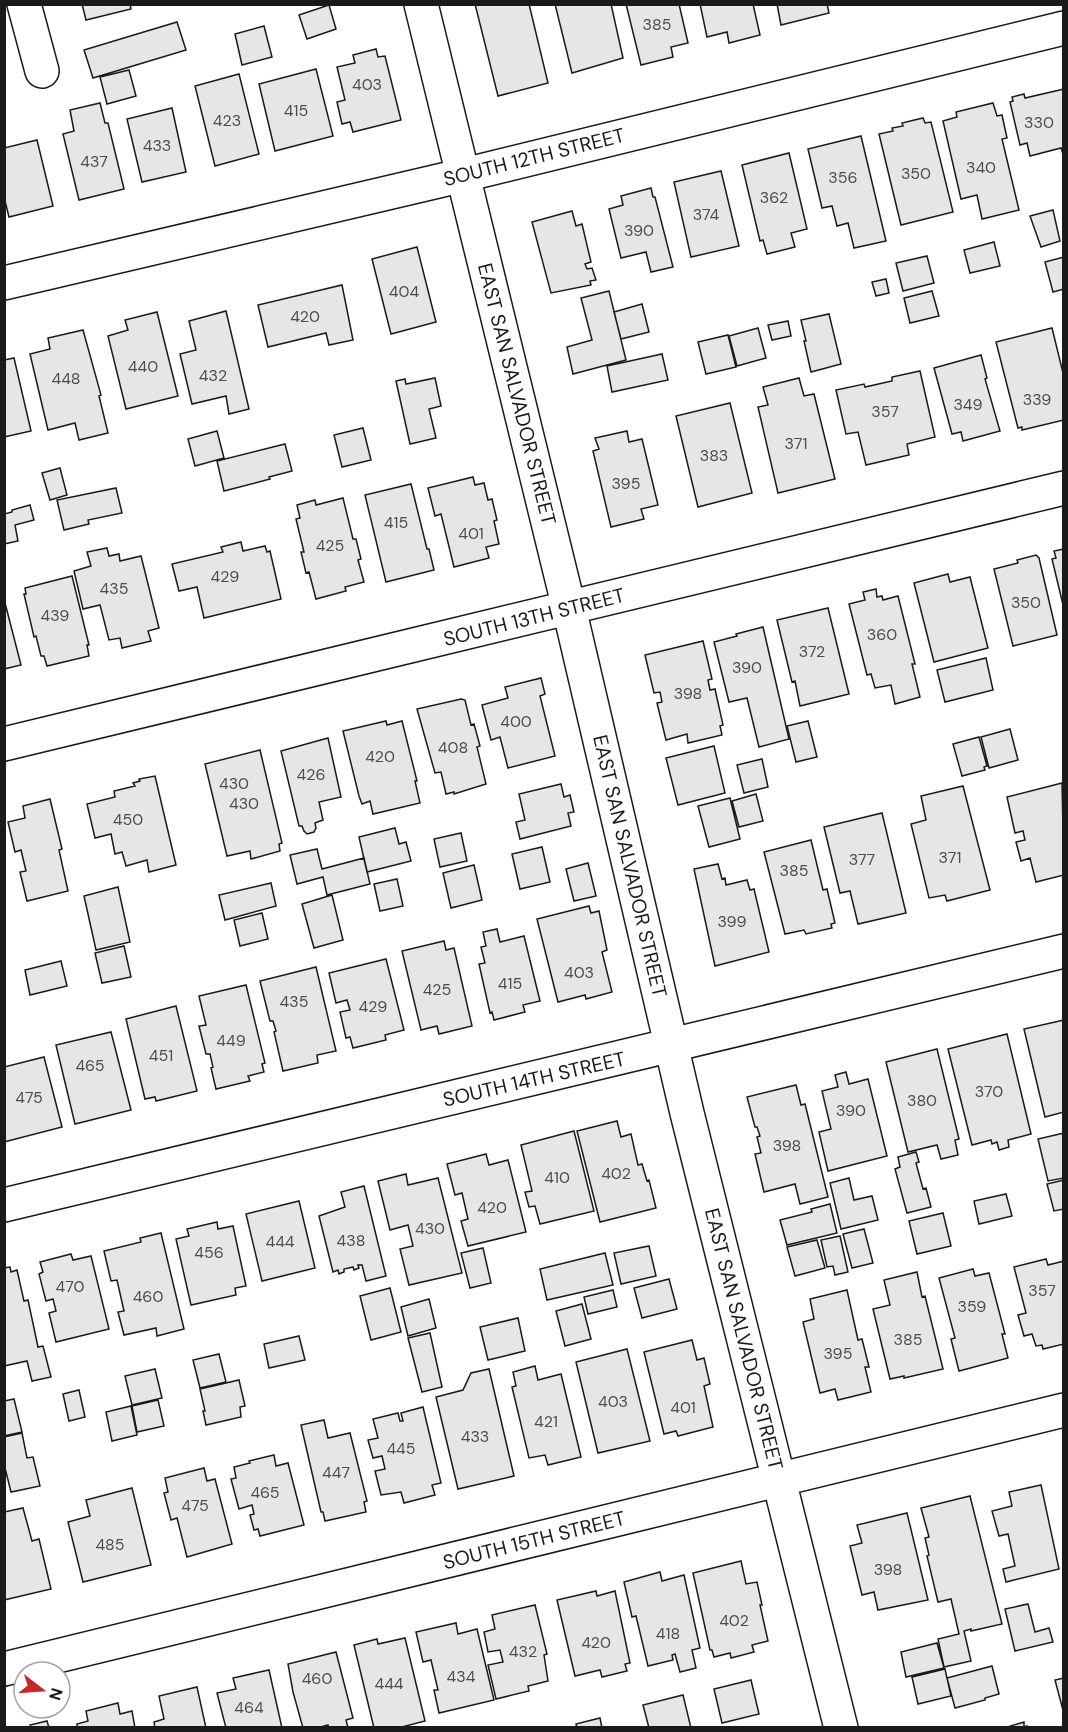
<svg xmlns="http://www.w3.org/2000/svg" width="1068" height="1732" font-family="'DM Sans',sans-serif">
  <rect width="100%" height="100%" fill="#fff"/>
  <path fill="#e6e6e6" stroke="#1a1a1a" stroke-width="1.5" d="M82 4H130L131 9 86 20Z
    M475 4H529L548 83 498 96Z
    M555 4H611L623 58 572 73Z
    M626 4H679L688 43 671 47 673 57 641 65Z
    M700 4H753L760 35 729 43 727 32 707 37Z
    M777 4H827L829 13 781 25Z
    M329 5 336 29 307 39 299 15Z
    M177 22 186 50 93 78 84 50Z
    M264 26 272 57 242 65 235 34Z
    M376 49 378 57 385 56 401 120 353 132 350 122 342 124 337 102 345 100 337 67 355 63 353 55Z
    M316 69 333 136 275 151 259 84Z
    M129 70 136 96 107 104 100 77Z
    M239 74 259 154 215 166 195 86Z
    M1064 89V157L1061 148 1030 156 1027 143 1020 145 1010 102 1013 101 1012 97 1024 94 1025 98Z
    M100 103 105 123H108L124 189 79 200 63 134 74 131 70 110Z
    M993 103 997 116 1002 115 1007 138 1002 139 1019 210 982 219 977 195 961 199 943 121 957 117 956 112Z
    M172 108 186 172 142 182 127 119Z
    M923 118 925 123 931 122 953 212 901 225 879 134 893 131 892 128 903 126 902 123Z
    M861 136 886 241 854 248 848 223 837 226 832 206 822 208 808 149Z
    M37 140 53 206 9 217 4 197V148Z
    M789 153 807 229 791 233 795 247 767 254 763 240 760 241 742 165Z
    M721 171 739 246 691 257 674 182Z
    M651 188 653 197H655L673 267 651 272 646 252 621 258 609 209 623 205 621 196Z
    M1053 210 1060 241 1041 247 1030 216Z
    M572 211 576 226 582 224 591 262 585 264 587 269 592 268 596 280 590 281 591 285 551 293 532 222Z
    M994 242 1000 266 970 273 964 250Z
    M417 247 436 322 391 334 372 259Z
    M927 256 934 283 903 291 896 263Z
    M1064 257V289L1053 292 1045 262Z
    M886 279 889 293 876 296 872 282Z
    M342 285 353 340 329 345 326 333 268 347 258 305Z
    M609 291 626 360 573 374 567 347 592 340 581 298Z
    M932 291 939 316 910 323 904 298Z
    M642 304 649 332 621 339 614 312Z
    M226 311 249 409 229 414 226 396 192 404 180 354 196 350 189 321Z
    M157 312 178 396 126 409 108 336 128 330 125 320Z
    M829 314 841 364 811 372 804 341H806L801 320Z
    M788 321 791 336 772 340 768 325Z
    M758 328 766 358 737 366 729 336Z
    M1052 328 1064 377V420L1022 430V427L1018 428 996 342Z
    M83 330 101 395 99 396 108 433 79 440 75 423 48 430 30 354 50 349 48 338Z
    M728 335 736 367 706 374 698 342Z
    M662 354 668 380 612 392 607 366Z
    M981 355 987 378 985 379 1000 431 963 441 961 432 952 434 934 368Z
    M14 358 31 431 4 437V360Z
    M920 371 935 437 907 444 909 455 866 465 858 432 846 434 836 390 864 384 865 387 892 381V377Z
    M435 378 441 406 429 409 436 438 410 444 396 381 405 379 406 384Z
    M799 378 804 396 814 394 835 479 778 493 758 407 768 405 763 387Z
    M730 403 752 493 698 507 676 416Z
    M363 428 371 460 342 467 334 435Z
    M217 431 224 458 195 466 188 439Z
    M627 431 629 442 642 439 658 505 641 509 644 519 611 527 593 451 599 449 595 438Z
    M285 444 292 471 269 477 270 479 224 491 217 461Z
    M60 468 67 495 50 500 42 473Z
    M473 477 475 485 484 483 488 500 492 499 497 520 494 521 499 544 486 547 489 558 454 567 441 514 435 516 428 488Z
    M411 484 427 549H429L434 570 386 582 365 495Z
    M116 488 122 513 88 520 89 524 64 530 57 500Z
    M343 498 353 539H356L361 559 358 560 364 582 345 587 346 591 316 599 309 572 306 573 301 552H304L296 519 300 518 297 505 315 500 316 505Z
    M30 505 34 520 15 525 18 541 4 544V514L12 512V510Z
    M241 542 243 551 265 546 267 552 270 551 281 599 204 618 197 587 179 591 172 564 223 552 221 547Z
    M107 548 109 556 119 554 120 561 141 556 159 628 148 631 151 641 122 648 120 638 109 640 100 605 83 609 74 571 91 566 87 552Z
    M1064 549V609L1052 559 1056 558 1054 551Z
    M1036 555 1039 558 1057 635 1013 646 994 569 1018 563 1017 560Z
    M948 574 950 582 970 577 988 648 934 662 914 583Z
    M72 576 89 645H87L89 656 47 666 44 656H41L36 636 34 637 24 594H26L25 588Z
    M876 589 877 597 882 596 883 600 898 596 915 664H912L920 697 895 704 891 685 875 688 871 674 867 675 849 604 865 600 863 592Z
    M4 599 21 665 4 669Z
    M828 608 849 694 800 706 795 681 792 682 777 620Z
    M763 627 789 739 759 747 747 698 729 702 714 642 737 636 736 634Z
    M703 641 712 679 708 680 710 690 715 689 723 725 720 726 722 735 688 743 687 734 666 740 657 703 662 702 660 692 654 693 645 655Z
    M986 658 993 690 945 702 937 670Z
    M541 678 545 694 540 696 555 756 508 768 500 737 491 740 482 705 508 698 505 687Z
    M461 699 465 700 471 725 474 724 480 746 477 747 486 784 454 794V792L446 794 441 772 435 773 417 709Z
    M386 721 387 725 402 721 417 781H415L420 803 373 814 370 801 362 804 359 796 343 731Z
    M808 721 817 757 796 762 787 726Z
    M1010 729 1018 760 989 768 981 737Z
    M979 737 987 766 984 767 985 770 962 776 953 744Z
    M328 738 341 797 319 802 323 820 315 823 316 828 314 832 307 834 304 831 302 826H299L281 751Z
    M714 746 725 793 678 805 666 758Z
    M260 750 282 843 279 844 280 851 251 859 250 851 227 856 205 764Z
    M762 759 768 787 744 793 737 765Z
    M155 776 176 865 149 872 147 860 126 866 122 852 115 854 111 834 95 838 87 804 115 797 114 791 135 786 133 783 140 781 139 779Z
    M1062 783 1064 875 1036 882 1030 858 1021 861 1016 842 1025 840 1023 831 1015 833 1007 797Z
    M561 784 564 797 570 795 574 812 568 813 571 826 520 839 516 822 525 820 519 794Z
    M963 786 990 890 947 901 945 895 929 898 911 824 926 820 921 796Z
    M756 794 763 821 739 827 732 801Z
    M730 798 740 839 709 847 698 806Z
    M50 799 62 849 59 850 68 891 27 901 20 872 26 871 21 850 15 852 8 822 25 818 23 806Z
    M882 813 906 913 858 924 850 891 840 893 824 827Z
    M395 828 399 844 406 842 411 861 367 872 359 837Z
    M461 833 467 861 440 867 434 839Z
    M811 840 823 890 827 889 835 923 831 924 832 928 806 934 804 930 785 934 764 852Z
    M542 847 550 882 520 889 512 854Z
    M317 849 322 869 364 858 370 884 327 895 323 877 297 884 290 855Z
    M588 863 596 896 574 901 566 869Z
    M718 864 722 879 725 878 726 885 747 880 750 890 754 889 769 952 715 966 694 869Z
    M474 865 482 900 451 908 443 873Z
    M397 879 403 906 380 911 374 884Z
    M271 883 276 906 225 920 219 895Z
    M118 887 130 942 96 950 84 896Z
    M332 895 343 940 314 948 302 904Z
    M589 906 591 913 599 911 607 950 602 952 612 992 586 999 585 995 558 1002 537 919Z
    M262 913 268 939 240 946 234 920Z
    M497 929 500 942 524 936 540 1001 523 1005 525 1012 494 1020 492 1012 490 1013 479 964 485 963 481 947 486 946 483 932Z
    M444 941 446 950 454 948 472 1026 439 1034 437 1026 421 1030 402 951Z
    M124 946 131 977 102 983 95 953Z
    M386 959 404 1030 385 1035 386 1040 353 1048 350 1037 346 1038 340 1012 350 1010 347 1000 336 1003 329 973Z
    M61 961 67 986 30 995 25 970Z
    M316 967 336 1051 317 1055 318 1063 283 1071 274 1032 276 1031 273 1021H270L260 981Z
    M246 985 265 1063 262 1064 264 1072 248 1076 250 1081 216 1089 211 1068 213 1067 210 1054H206L199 1026 206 1025 199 996Z
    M176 1006 197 1091 156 1101 155 1097 145 1099 126 1019Z
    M1064 1020V1112L1045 1117 1024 1029Z
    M111 1032 131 1110 75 1124 56 1045Z
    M1007 1034 1031 1134 1008 1140 1009 1147 999 1150 997 1142 992 1144 991 1140 972 1145 948 1049Z
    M937 1049 959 1139 955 1140 958 1155 941 1159 937 1145 908 1152 886 1062Z
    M44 1057 62 1127 4 1142V1067Z
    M846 1072 849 1084 868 1079 887 1156 828 1171 819 1132 831 1129 822 1091 838 1087 835 1075Z
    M796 1085 801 1105 805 1104 828 1197 800 1204 795 1184 764 1192 755 1154 761 1153 757 1137 760 1136 757 1127H755L747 1097Z
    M617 1121 621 1137 631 1134 638 1165 642 1164 647 1181 649 1180 656 1208 600 1222 577 1131Z
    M574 1131 594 1211 540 1224 535 1206 529 1207 525 1192 532 1191 521 1145Z
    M1064 1133V1178L1048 1181 1038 1139Z
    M916 1152 919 1162 916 1163 923 1189 926 1188 931 1207 907 1213 895 1169 900 1167 898 1157Z
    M486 1154 489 1165 508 1160 526 1232 468 1246 461 1221 468 1219 462 1193 455 1195 447 1164Z
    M406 1174 408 1185 438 1178 462 1273 409 1285 400 1249 413 1246 408 1225 390 1230 378 1181Z
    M849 1178 854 1200 872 1196 878 1220 841 1229 830 1183Z
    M1064 1180V1209L1054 1211 1047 1184Z
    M364 1186 386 1276 366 1281 362 1265H358L359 1268 354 1270 353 1267 344 1269V1272L339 1274 338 1270 333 1272 319 1216 345 1207 341 1192Z
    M1006 1194 1012 1216 979 1224 974 1201Z
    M299 1201 315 1268 262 1281 246 1214Z
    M830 1204 837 1233 787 1245 780 1220 812 1212 811 1209Z
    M943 1213 951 1246 917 1254 909 1221Z
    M217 1222 218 1229 233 1226 246 1286 235 1288 236 1295 191 1305 176 1239 189 1236 187 1229Z
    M864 1229 873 1263 852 1268 843 1234Z
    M161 1233 184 1329 157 1336 156 1328 124 1335 118 1312 124 1311 117 1280 111 1281 104 1251 141 1242 140 1238Z
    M840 1236 848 1272 835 1275 833 1266 827 1267 821 1240Z
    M817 1240 825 1268 795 1276 787 1247Z
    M649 1246 656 1276 621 1284 614 1253Z
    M483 1248 491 1283 470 1288 461 1253Z
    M605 1253 613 1285 547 1300 540 1269Z
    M71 1254 73 1260 91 1256 109 1329 56 1342 49 1313 56 1311 53 1299 46 1301 39 1274 43 1272 40 1262Z
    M1046 1259 1048 1265 1064 1261V1344L1043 1349 1042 1345 1036 1346 1032 1334 1024 1336 1018 1315 1026 1313 1014 1267Z
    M10 1267 11 1272 17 1270 24 1301 28 1300 38 1347 43 1346 51 1377 32 1381 27 1361 4 1366V1268Z
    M973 1269 975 1276 989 1273 1005 1334H1002L1008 1358 959 1371 951 1339 955 1338 939 1278Z
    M917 1272 922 1297 925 1296 943 1369 904 1378V1376L890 1379 873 1309 890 1305 884 1280Z
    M669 1279 677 1309 642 1318 634 1288Z
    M390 1288 401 1332 371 1340 360 1296Z
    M613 1290 617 1307 588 1314 584 1297Z
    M847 1290 858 1340 862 1339 869 1367H865L871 1392 838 1400 835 1389 820 1393 803 1322 814 1319 810 1299Z
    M429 1299 436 1328 408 1336 401 1307Z
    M582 1304 591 1339 565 1346 556 1311Z
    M518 1318 525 1351 488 1360 480 1327Z
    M430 1333 442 1387 422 1392 408 1338Z
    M299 1336 305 1360 269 1368 264 1344Z
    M692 1340 697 1360 704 1358 710 1384 704 1386 713 1427 678 1436 676 1431 664 1434 644 1352Z
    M627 1349 650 1441 598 1453 576 1362Z
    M219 1354 226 1382 200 1388 193 1360Z
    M535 1366 538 1380 561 1374 581 1457 548 1465 545 1455 529 1458 512 1387 516 1386 513 1372Z
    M155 1369 162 1398 132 1405 125 1376Z
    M489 1369 514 1476 458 1489 436 1397 463 1390 471 1373Z
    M239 1380 245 1406 240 1407 241 1417 206 1425 203 1411H205L200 1389Z
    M79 1390 85 1417 69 1421 63 1394Z
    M14 1399 22 1432 4 1436V1401Z
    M158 1400 164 1426 137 1432 132 1406Z
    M131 1406 137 1435 112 1441 106 1412Z
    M423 1407 441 1483 432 1485 435 1495 404 1503 401 1492 381 1495 375 1471 385 1469 382 1456 373 1458 368 1440 378 1438 373 1419 398 1413 400 1421H403L401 1413Z
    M324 1420 328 1438 350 1433 367 1501 364 1502 366 1512 325 1521 323 1512H321L301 1425Z
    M22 1433 27 1458 33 1457 40 1486 11 1492 4 1464V1437Z
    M274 1455 276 1466 288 1463 304 1525 260 1536 258 1529 254 1530 250 1515 254 1514 252 1505 239 1509 231 1479 236 1478 234 1467 250 1463 249 1461Z
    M204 1468 207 1481 215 1479 232 1544 187 1557 177 1518 171 1520 164 1493 168 1492 165 1478Z
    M1041 1485 1059 1569 1006 1582 1003 1569 1015 1566 1008 1534 999 1536 992 1511 1012 1506 1009 1492Z
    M132 1488 151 1565 83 1582 68 1522 90 1516 86 1500Z
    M970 1496 1002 1624 971 1631V1629L964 1631 971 1661 944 1667 938 1639 959 1634 951 1599 938 1602 927 1556 929 1555 925 1538 929 1537 921 1508Z
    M23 1508 32 1541 39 1539 51 1589 4 1600V1512Z
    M907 1513 928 1600 878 1610 874 1592 862 1595 850 1546 862 1543 857 1525Z
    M741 1561 746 1584 757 1582 762 1605H760L768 1641 752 1645 754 1652 731 1658 730 1653 714 1657 712 1650H710L693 1573Z
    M660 1572 662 1581 684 1575 700 1648 692 1650 696 1668 680 1672 675 1654 672 1655 673 1660 648 1666 636 1616 632 1617 624 1582Z
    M596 1591 597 1596 615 1591 630 1663 625 1664 627 1671 602 1677 600 1670 575 1676 557 1600Z
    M1028 1604 1035 1632 1049 1628 1053 1642 1015 1651 1005 1609Z
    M535 1605 547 1654 544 1655 548 1681 528 1686 529 1691 496 1699 488 1665 503 1662 500 1650 488 1652 484 1632 495 1629 492 1615Z
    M456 1623 458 1634 477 1629 494 1700 439 1713 434 1690H438L431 1660 423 1662 416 1632Z
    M405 1638 425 1721 398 1728H374L354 1645 377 1639 378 1644Z
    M937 1643 944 1668 906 1677 901 1652Z
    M336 1652 353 1718 346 1720 348 1728H329L328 1725 317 1728H303L293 1692 288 1664Z
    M992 1666 999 1694 985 1698V1700L955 1708 947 1678Z
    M945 1669 951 1696 918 1704 912 1677Z
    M269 1670 282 1728H226L217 1693 236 1689 233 1678Z
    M1064 1678V1714L1055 1680Z
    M751 1680 759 1714 722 1723 714 1689Z
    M197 1687 206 1728H155L154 1722 164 1719 159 1696Z
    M683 1695 691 1728H649L643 1705Z
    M118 1703 120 1714 132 1711 135 1728H77V1724L88 1721 86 1711Z
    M600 1718 602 1728H577L576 1724Z
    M47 1721 49 1728H31L30 1725Z
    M1024 1722V1727L1027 1726 1028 1728H1004Z"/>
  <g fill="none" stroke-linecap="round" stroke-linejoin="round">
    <g stroke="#1a1a1a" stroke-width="36">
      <path id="minor" d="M24 4 42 71
        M421 4 569 608 687 1113 841 1728
        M4 283 464 175 1064 28
        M4 744 1064 488
        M4 1205 1064 951
        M4 1669 1064 1410"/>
    </g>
    <use href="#minor" stroke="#fff" stroke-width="33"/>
  </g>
  <g text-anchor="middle" stroke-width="4.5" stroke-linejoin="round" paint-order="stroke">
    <g font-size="16" fill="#4d4d4d">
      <text x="657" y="30">385</text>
      <text x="367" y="90">403</text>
      <text x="296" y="116">415</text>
      <text x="227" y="126">423</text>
      <text x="1039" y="128">330</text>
      <text x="157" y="151">433</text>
      <text x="94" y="167">437</text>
      <text x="981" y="173">340</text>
      <text x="916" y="179">350</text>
      <text x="843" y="183">356</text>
      <text x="774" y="203">362</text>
      <text x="706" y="220">374</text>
      <text x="639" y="236">390</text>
      <text x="404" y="297">404</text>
      <text x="305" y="322">420</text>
      <text x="143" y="372">440</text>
      <text x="213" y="381">432</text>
      <text x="66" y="384">448</text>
      <text x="1037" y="405">339</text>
      <text x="968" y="410">349</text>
      <text x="885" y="417">357</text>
      <text x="796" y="449">371</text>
      <text x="714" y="461">383</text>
      <text x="626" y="489">395</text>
      <text x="396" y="528">415</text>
      <text x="471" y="539">401</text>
      <text x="330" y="551">425</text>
      <text x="225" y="582">429</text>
      <text x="114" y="594">435</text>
      <text x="1026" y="608">350</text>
      <text x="55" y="621">439</text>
      <text x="882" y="640">360</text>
      <text x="812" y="657">372</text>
      <text x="747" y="673">390</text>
      <text x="688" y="699">398</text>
      <text x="516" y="727">400</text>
      <text x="453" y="753">408</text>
      <text x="380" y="762">420</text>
      <text x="311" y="780">426</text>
      <text x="234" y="789">430</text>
      <text x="244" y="809">430</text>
      <text x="128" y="825">450</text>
      <text x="950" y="863">371</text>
      <text x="862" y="865">377</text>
      <text x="794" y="876">385</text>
      <text x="732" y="927">399</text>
      <text x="579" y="978">403</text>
      <text x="510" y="989">415</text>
      <text x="437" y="995">425</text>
      <text x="294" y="1007">435</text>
      <text x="373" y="1012">429</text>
      <text x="231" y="1046">449</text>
      <text x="161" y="1061">451</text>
      <text x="90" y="1071">465</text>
      <text x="989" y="1097">370</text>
      <text x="29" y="1103">475</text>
      <text x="922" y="1106">380</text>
      <text x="851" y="1116">390</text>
      <text x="787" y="1151">398</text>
      <text x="616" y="1179">402</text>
      <text x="557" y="1183">410</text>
      <text x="492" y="1213">420</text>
      <text x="430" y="1234">430</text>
      <text x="351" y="1246">438</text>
      <text x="280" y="1247">444</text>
      <text x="209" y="1258">456</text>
      <text x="70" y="1292">470</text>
      <text x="1042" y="1296">357</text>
      <text x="148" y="1302">460</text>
      <text x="972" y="1312">359</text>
      <text x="908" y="1345">385</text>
      <text x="838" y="1359">395</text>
      <text x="613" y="1407">403</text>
      <text x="683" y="1413">401</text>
      <text x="546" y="1427">421</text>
      <text x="475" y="1442">433</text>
      <text x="401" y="1454">445</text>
      <text x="336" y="1478">447</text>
      <text x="265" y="1498">465</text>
      <text x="195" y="1511">475</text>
      <text x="110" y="1550">485</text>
      <text x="888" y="1575">398</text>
      <text x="734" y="1626">402</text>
      <text x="668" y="1639">418</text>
      <text x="596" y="1648">420</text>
      <text x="523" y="1657">432</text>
      <text x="461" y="1682">434</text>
      <text x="317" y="1684">460</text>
      <text x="389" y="1689">444</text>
      <text x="249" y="1713">464</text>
    </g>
    <g font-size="20" fill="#1a1a1a" stroke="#fff">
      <text transform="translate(534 157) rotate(-14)" y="7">SOUTH 12TH STREET</text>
      <text transform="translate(517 394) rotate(76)" y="7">EAST SAN SALVADOR STREET</text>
      <text transform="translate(534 617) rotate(-14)" y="7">SOUTH 13TH STREET</text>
      <text transform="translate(630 866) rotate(77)" y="7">EAST SAN SALVADOR STREET</text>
      <text transform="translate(534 1079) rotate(-13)" y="7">SOUTH 14TH STREET</text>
      <text transform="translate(744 1339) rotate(76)" y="7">EAST SAN SALVADOR STREET</text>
      <text transform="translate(534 1540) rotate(-14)" y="7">SOUTH 15TH STREET</text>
    </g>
  </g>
  <rect width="1068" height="1732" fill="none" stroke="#1a1a1a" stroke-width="12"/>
  <g transform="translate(42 1690) rotate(107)"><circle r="28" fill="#ffffff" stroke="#a3a3a3" stroke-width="1.5"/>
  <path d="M0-4.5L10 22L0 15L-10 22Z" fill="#c62828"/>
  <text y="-9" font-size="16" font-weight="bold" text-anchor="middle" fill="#1a1a1a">N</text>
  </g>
</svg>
